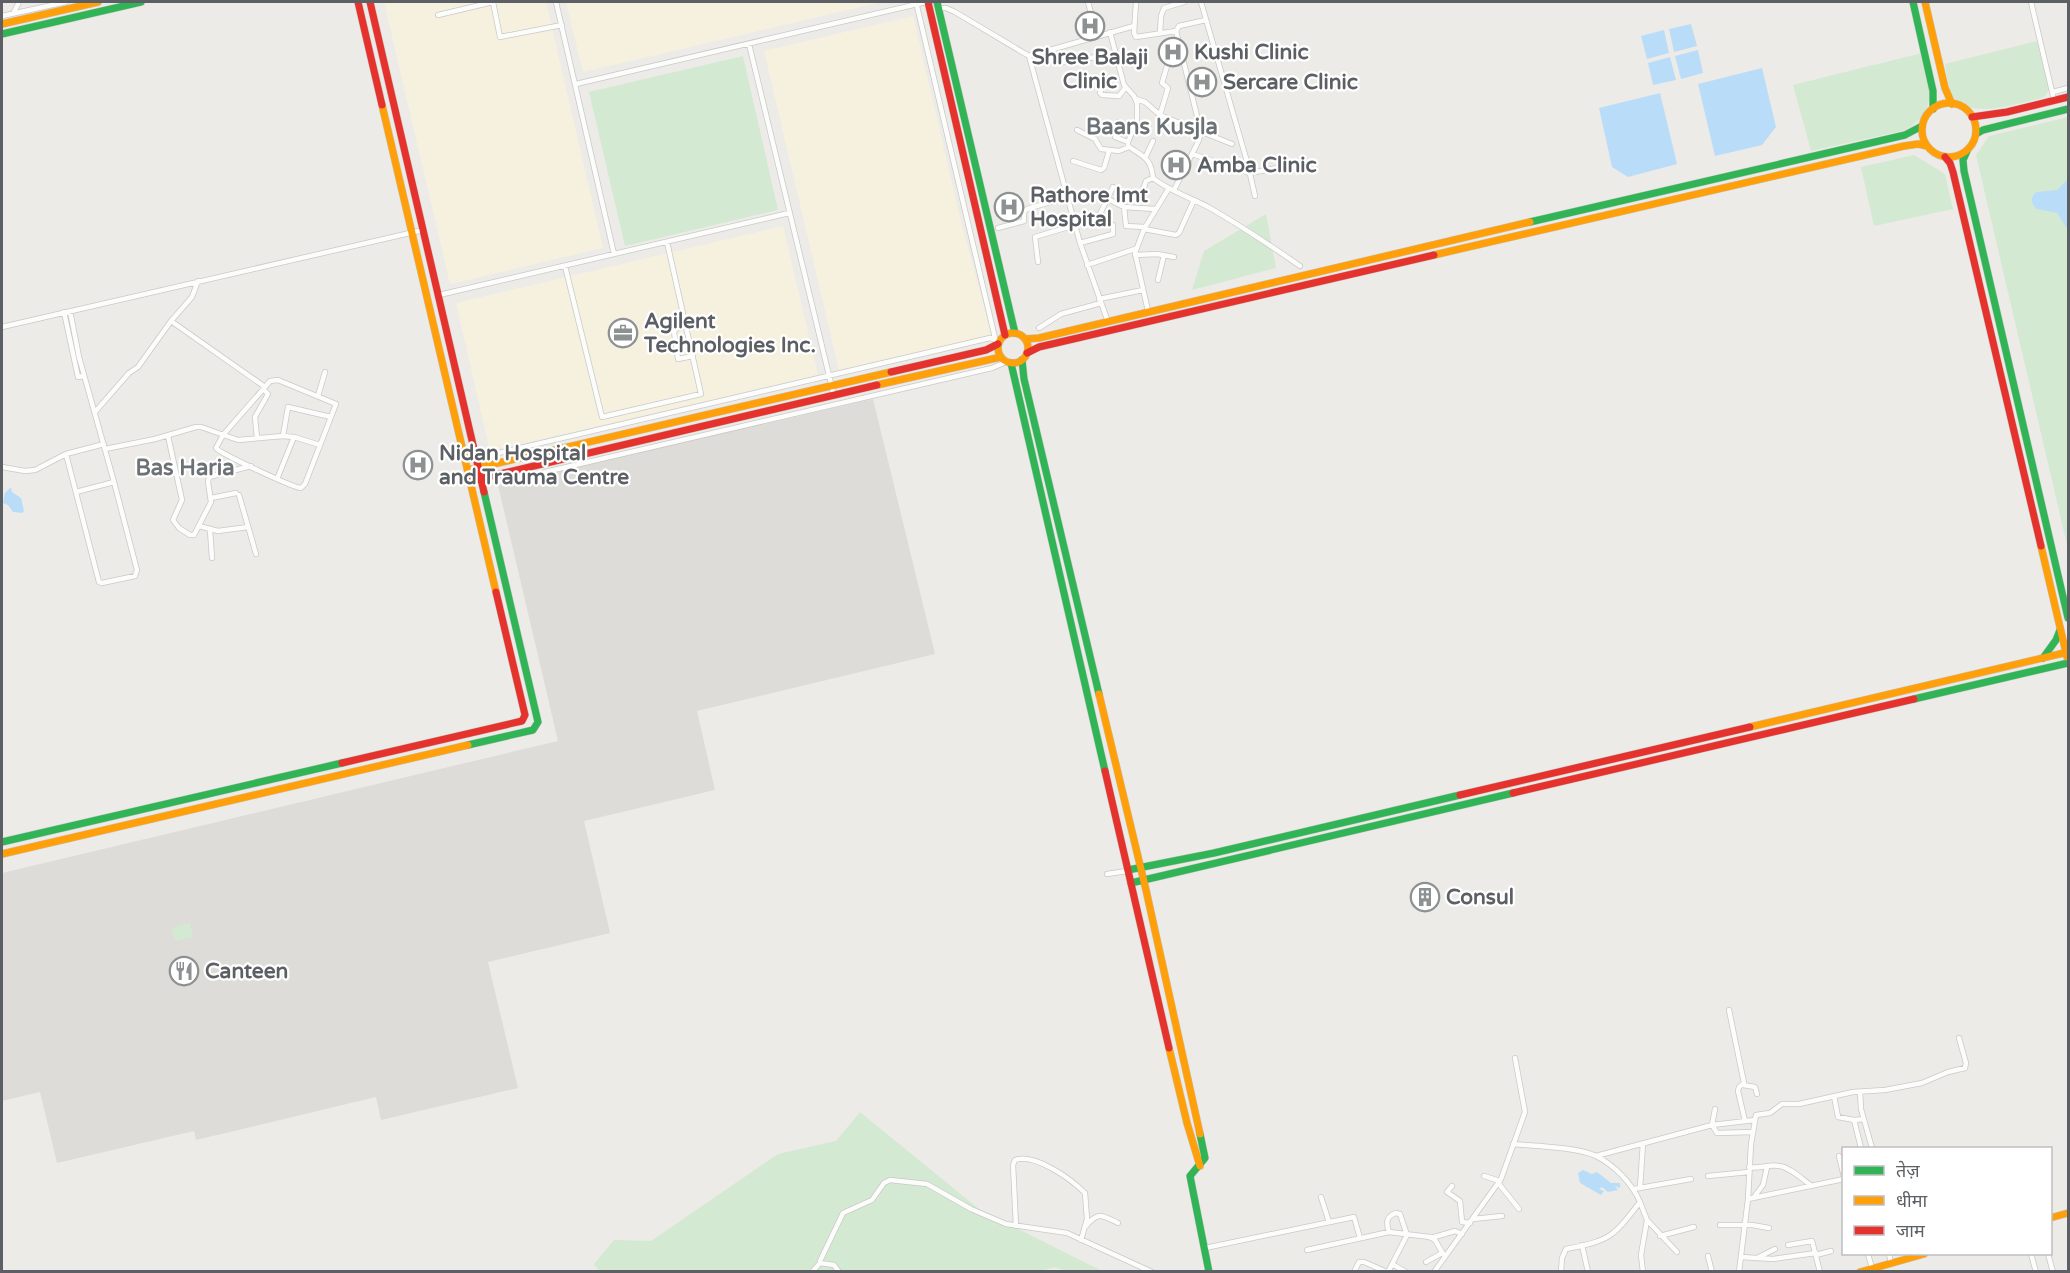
<svg xmlns="http://www.w3.org/2000/svg" width="2070" height="1273" font-family="'Varela Round','Noto Sans Devanagari',sans-serif">
  <rect width="100%" height="100%" fill="#ecebe7"/>
  <path fill="#f6f1df" d="M384 2H546L603 248 450 284Z
    M566 2H882L583 72Z
    M913 16 962 226 992 335 839 370 764 51Z
    M783 226 818 375 490 451 456 303Z"/>
  <path fill="#dddcd8" d="M873 399 935 654 697 711 715 790 584 821 610 933 488 962 518 1088 381 1120 376 1097 196 1140 194 1131 57 1163 40 1092 2 1101V873L558 741 498 485Z"/>
  <path fill="#d4e9d2" d="M2037 41 2049 90 2045 96 2038 99C2015 104 1975 118 1956 100 1947 92 1947 75 1945 64Z
    M1922 53C1929 87 1940 108 1906 130L1811 151 1793 85Z
    M743 56 778 210 625 246 589 92Z
    M2068 117V549L1976 155 1989 136Z
    M1914 155 1945 174 1953 209 1874 226 1861 167Z
    M1266 214 1276 268 1192 290 1204 251Z
    M190 923 193 937 175 941 172 928Z
    M860 1112 979 1209 1102 1271H1067L1054 1267 1038 1272H600L594 1264 614 1240 651 1241 778 1154 836 1141Z"/>
  <path fill="#b9ddf8" d="M1691 24 1697 46 1674 52 1669 29Z
    M1664 30 1669 53 1647 59 1641 36Z
    M1698 50 1703 73 1681 79 1675 56Z
    M1670 57 1676 80 1653 85 1648 63Z
    M1762 68 1776 127 1762 145 1715 156 1698 84Z
    M1660 93 1677 164 1628 177 1612 167 1599 108Z
    M2068 179V230L2057 213 2037 209C2031 204 2030 198 2036 192L2057 190Z
    M11 487 12 492 21 498 24 511 22 513 13 512 8 505 3 503 5 493Z
    M1583 1170 1592 1174 1597 1172 1611 1183H1620V1188L1615 1186 1618 1190 1608 1192 1602 1187 1599 1189 1604 1191 1601 1195 1580 1183 1578 1173Z"/>
  <g fill="none" stroke-linecap="round" stroke-linejoin="round">
    <g stroke="#c9c9c9" stroke-width="6">
      <path id="street" d="M556 2 614 254
        M916 2 995 338
        M1088 2 1097 35
        M1136 2 1134 33 1136 37 1176 31 1201 132 1199 140 1174 190
        M1201 2 1248 165 1255 196
        M2031 2 2054 100
        M938 8H946L955 12 1029 56 1134 26
        M13 14 19 2
        M438 15 493 2 500 37 562 25
        M2 16 66 2
        M1176 31 1179 26 1206 20
        M1110 32 1124 85 1134 96 1137 103V120L1128 142V146C1143 157 1151 157 1153 178 1169 191 1192 198 1210 208 1241 226 1270 245 1300 266
        M1160 33 1161 16 1164 8 1184 2
        M749 44 834 396
        M1029 56 1080 243 1108 322
        M1058 63 1115 54
        M1103 83 1100 93 1102 95 1119 96 1126 87
        M576 84 926 2
        M2053 92 2068 88
        M1136 99 1145 102 1160 115 1232 144
        M1160 115 1168 88 1162 83 1167 66
        M1118 122 1134 128
        M1077 130 1095 139 1101 149 1119 151 1129 147
        M1115 137 1128 142
        M1192 154 1250 173 1289 166
        M1145 158 1153 141
        M1073 161 1101 170 1104 168 1109 151
        M1142 193 1146 181 1153 178
        M1108 199 1124 207 1155 209
        M1124 207 1126 226 1145 227
        M1098 218 1113 187
        M1075 226 1098 218 1113 225V234L1080 243
        M998 228 1024 221V212L1027 209 1067 197
        M1144 229 1176 235 1179 233 1194 200
        M1135 255 1157 254 1174 257
        M1038 262 1035 237 1075 225
        M1087 265 1135 249
        M565 266 602 417 701 394 667 242
        M1158 280 1164 255
        M439 295 789 213
        M1099 299 1143 290
        M70 311 79 357 114 482
        M1148 311 1135 253 1144 229 1169 188
        M64 312 78 377 84 376
        M171 321 265 387 270 381 278 380 336 404 305 484 301 488C294 488 221 454 216 448L223 435 265 387
        M686 325 676 329 674 332 678 359 693 356
        M2 327 423 230
        M1039 328 1061 314 1101 303
        M318 396 325 372
        M95 412 129 373 138 367 171 321 192 297 198 281
        M168 436 182 500 173 520 179 528 190 535H194L211 502 208 482 209 477 251 466
        M294 437 320 445
        M257 438 255 417 268 394 263 389
        M105 449 155 439 196 427H201L238 440 283 436 288 407 331 417
        M66 454 99 582 102 583 135 576 137 570 114 482 76 492
        M477 458 990 338 1000 341
        M2 467 25 471 35 470 66 454 104 444
        M545 472 992 368 1006 362
        M277 479 294 437 283 436
        M239 495 256 554
        M211 498 236 493
        M199 526 218 531 248 527
        M210 530 212 558
        M1107 874 1127 871
        M1729 1010 1744 1083 1739 1087 1738 1091 1745 1121
        M1743 1085 1755 1087 1757 1094
        M1860 1092 1861 1109 1872 1148
        M1834 1096 1838 1117 1854 1120 1864 1119
        M1854 1120 1861 1148
        M1753 1132 1717 1133 1712 1125 1755 1120
        M1513 1144C1535 1146 1577 1147 1596 1156 1614 1165 1632 1183 1640 1202 1612 1238 1611 1240 1566 1249L1562 1258 1561 1272
        M1596 1156 1712 1125 1715 1109
        M1839 1156 1844 1177
        M1749 1167C1760 1169 1769 1164 1779 1166 1790 1167 1803 1180 1812 1186
        M1484 1176 1500 1181
        M1708 1176 1749 1172
        M1499 1184 1519 1209
        M1452 1186 1447 1192 1460 1201 1462 1222 1470 1223
        M1640 1188 1643 1143
        M1634 1189 1691 1179
        M1321 1197 1329 1222
        M1754 1197 1763 1185 1767 1167
        M1748 1199 1844 1179
        M1640 1202 1647 1220 1677 1252
        M1473 1219 1502 1216
        M1720 1225H1752L1769 1228
        M1016 1226 1013 1165 1015 1160C1035 1153 1071 1179 1085 1193L1087 1219 1081 1240
        M1086 1226C1098 1211 1102 1215 1118 1223
        M1389 1232C1386 1223 1386 1216 1396 1213L1400 1214 1407 1235
        M1660 1236 1694 1227
        M1431 1238 1455 1231 1462 1234
        M1582 1245 1588 1272
        M1788 1245 1812 1241 1820 1272
        M1205 1248 1354 1217 1360 1238
        M1307 1250 1389 1232 1430 1237 1435 1240 1445 1257
        M1868 1254 1872 1268
        M1889 1254 1891 1263
        M2031 1254 2036 1272
        M2048 1254 2053 1272
        M1816 1255 1831 1251
        M1708 1256 1712 1272
        M1741 1257 1773 1259 1816 1253
        M1757 1258 1775 1249
        M1426 1262 1442 1253
        M1392 1264 1406 1272
        M812 1272 820 1263
        M839 1272 834 1265 820 1263V1261L843 1213 872 1200 884 1183 890 1180 927 1184 971 1209 1006 1224 1067 1233 1152 1272
        M1354 1272 1359 1262H1364L1387 1272
        M1388 1272 1407 1235
        M1434 1272 1501 1179 1525 1112 1515 1058
        M1643 1272 1641 1255 1647 1220
        M1739 1272 1748 1199 1751 1144 1756 1115 1770 1113 1782 1104H1799L1853 1092 1885 1090 1922 1083 1948 1072 1965 1068 1966 1063 1959 1038"/>
    </g>
    <g stroke="#c7c8c7" stroke-width="8">
      <path id="fast" d="M937 2 1015 333
        M1913 2 1933 91V109
        M2 34 141 2
        M1976 134 1983 130 2068 109
        M1967 151 1963 160 1964 171 2068 618
        M1530 222 1905 135 1922 126
        M1022 360 1024 379 1099 694
        M1011 363 1105 771
        M2043 658 2056 640 2060 630
        M1914 699 2068 663
        M468 745 533 730 538 722 484 492
        M2 842 342 763
        M1128 870 1214 853 1460 795
        M1131 883 1513 793
        M1200 1134 1205 1158 1190 1176 1209 1272"/>
    </g>
    <g stroke="#c7c8c7" stroke-width="8">
      <path id="slow" d="M1925 2 1945 88 1952 104
        M2 24 98 2
        M1922 130a27 27 0 1 1 54 0a27 27 0 1 1-54 0Z
        M382 105 496 592
        M1434 255 1904 146 1918 144 1927 146
        M998 348a15 15 0 1 1 30 0a15 15 0 1 1-30 0Z
        M1025 339 1039 338 1530 222
        M877 385 1001 357
        M468 470 891 372
        M2041 546 2067 657
        M1099 694 1146 890 1200 1134
        M1750 727 2068 652
        M2 854 468 745
        M1169 1048 1187 1123 1200 1166
        M2050 1218 2068 1213
        M1860 1272 1924 1254"/>
    </g>
    <g stroke="#c7c8c7" stroke-width="8">
      <path id="jam" d="M358 2 382 105
        M370 2 484 492
        M928 2 1005 335
        M1972 117 2007 112 2068 97
        M1945 157 1950 163 1953 172 2041 546
        M1027 353 1039 347 1434 255
        M891 372 986 350 998 344
        M470 481 877 385
        M342 763 522 721 525 715 496 592
        M1105 771 1169 1048
        M1513 793 1914 699
        M1460 795 1750 727"/>
    </g>
    <use href="#street" stroke="#fcfcfb" stroke-width="4.5"/>
    <use href="#fast" stroke="#30b455" stroke-width="7"/>
    <use href="#slow" stroke="#ff9f0a" stroke-width="7"/>
    <use href="#jam" stroke="#e5322d" stroke-width="7"/>
  </g>
  <defs>
    <g id="hospital-ring" transform="scale(1.5)"><circle r="9.5" fill="#fff" stroke="#8e9192" stroke-width="1.5"/><path d="M-5-5h3v3.5h4V-5h3V5h-3V1.5h-4V5h-3Z" fill="#8e9192"/></g>
    <g id="office-ring" transform="scale(1.5)"><circle r="9.5" fill="#fff" stroke="#8e9192" stroke-width="1.5"/><path d="M-6-3h4V-5.5h4V-3h4V5H-6ZM-1-4.5V-3h2v-1.5ZM-6 0V1H6V0Z" fill="#8e9192"/></g>
    <g id="building-ring" transform="scale(1.5)"><circle r="9.5" fill="#fff" stroke="#8e9192" stroke-width="1.5"/><path d="M-4-6H4V6H1V3H-1V6H-4ZM-2.5-4.3h1.7v1.8h-1.7ZM.8-4.3h1.7v1.8H.8ZM-2.5-1h1.7V.8h-1.7ZM.8-1h1.7V.8H.8Z" fill="#8e9192"/></g>
    <g id="restaurant-ring" transform="scale(1.5)"><circle r="9.5" fill="#fff" stroke="#8e9192" stroke-width="1.5"/><path d="M-5-6h1v4h1v-4h1v4h1v-4h1v5L-1.5 .5V6h-2V.5L-5-1ZM5-6V6H3V1.5H1.5Q1.5-4 5-6Z" fill="#8e9192"/></g>
  </defs>
  <g fill-rule="evenodd">
    <use href="#hospital-ring" x="1090" y="26"/>
    <use href="#hospital-ring" x="1173" y="52"/>
    <use href="#hospital-ring" x="1202" y="82"/>
    <use href="#hospital-ring" x="1176" y="165"/>
    <use href="#hospital-ring" x="1009" y="207"/>
    <use href="#office-ring" x="623" y="333"/>
    <use href="#hospital-ring" x="418" y="465"/>
    <use href="#building-ring" x="1425" y="897"/>
    <use href="#restaurant-ring" x="184" y="971"/>
  </g>
  <g text-anchor="middle" stroke-width="4.5" stroke-linejoin="round" paint-order="stroke">
    <g font-size="21" font-weight="bold" fill="#5c6065" stroke="#fff" text-anchor="start">
      <text x="1194" y="59">Kushi Clinic</text>
      <text x="1090" y="64" text-anchor="middle">Shree Balaji<tspan x="1090" dy="24">Clinic</tspan></text>
      <text x="1223" y="89">Sercare Clinic</text>
      <text x="1197" y="172">Amba Clinic</text>
      <text x="1030" y="202">Rathore Imt<tspan x="1030" dy="24">Hospital</tspan></text>
      <text x="644" y="328">Agilent<tspan x="644" dy="24">Technologies Inc.</tspan></text>
      <text x="439" y="460">Nidan Hospital<tspan x="439" dy="24">and Trauma Centre</tspan></text>
      <text x="1446" y="904">Consul</text>
      <text x="205" y="978">Canteen</text>
    </g>
    <g font-size="22" font-weight="bold" fill="#6d7277" stroke="#fff">
      <text x="1152" y="134">Baans Kusjla</text>
      <text x="185" y="475">Bas Haria</text>
    </g>
  </g>
  <rect width="2070" height="1273" fill="none" stroke="#5c6065" stroke-width="6"/>
  <rect x="1842" y="1147" width="210" height="108" fill="#ffffff" stroke="#bebfc1" stroke-width="1.5"/>
  <rect x="1854" y="1166" width="30" height="9" fill="#30b455" stroke="#bebfc1" stroke-width="1.5"/>
  <text x="1896" y="1177" font-size="18" fill="#5c6065">तेज़</text>
  <rect x="1854" y="1196" width="30" height="9" fill="#ff9f0a" stroke="#bebfc1" stroke-width="1.5"/>
  <text x="1896" y="1207" font-size="18" fill="#5c6065">धीमा</text>
  <rect x="1854" y="1226" width="30" height="9" fill="#e5322d" stroke="#bebfc1" stroke-width="1.5"/>
  <text x="1896" y="1237" font-size="18" fill="#5c6065">जाम</text>
</svg>
